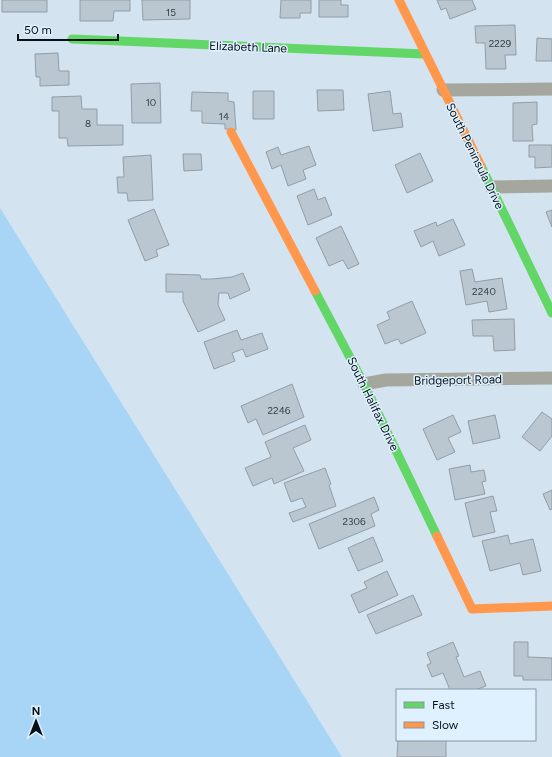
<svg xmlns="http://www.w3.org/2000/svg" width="552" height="757" font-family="Figtree,sans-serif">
  <rect width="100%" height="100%" fill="#d4e3f0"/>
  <path fill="#a8d4f6" d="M0 208 342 757H0Z"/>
  <path fill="#bac6d0" stroke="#929da7" d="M2 0H47V12H2Z
    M80 0H130V11H114L113 21H80Z
    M142 0H190V19L143 20Z
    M281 0H311V13H300V18H280Z
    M319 0H341V5H348V17H319Z
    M437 0H472L476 9 450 19 446 8 441 10Z
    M515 25 516 55H505L506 69H486L485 43H476L475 26Z
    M537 38 552 39V61H536Z
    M58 53 59 71H69V85L40 86V77H36L35 54Z
    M160 83 161 123H132L131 84Z
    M317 90H343L344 110 318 111Z
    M253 91H274V119H253Z
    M390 91 393 114 401 113 403 127 373 131 368 94Z
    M192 92 228 93V101L234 102 236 130 225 129V124L202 123V111H191Z
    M81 96 82 109H97V125H123V145L68 146 67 138H59V111H52V97Z
    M537 102V124L532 125 533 141H513V103Z
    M529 145H552V167L535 168V157H529Z
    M309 146 316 165 303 170 306 179 288 186 281 165 272 169 266 152 278 147 281 155Z
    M420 153 433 181 407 193 395 165Z
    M183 154H201L202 170 184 171Z
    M151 155 153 200 128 201 127 193H118L117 177H124L123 157Z
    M314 189 318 200 325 197 332 215 308 225 297 196Z
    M154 209 169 245 156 250 158 256 145 261 128 220Z
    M552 210V227L546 212Z
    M453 219 465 245 439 256 433 241 421 247 414 231 436 222 437 226Z
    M341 226 359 264 348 269 343 260 329 266 316 238Z
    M472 269 475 282 502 278 507 309 489 312 487 301 466 305 460 271Z
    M243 273 250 290 230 299 228 293H219L218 305 225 320 198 332 183 301V292H166V274L200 275 201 279H212L232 277Z
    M412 301 426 333 401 344 398 339 385 344 377 325 390 319 387 312Z
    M514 319 515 350 494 351 493 336H473L472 320Z
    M237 330 241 340 262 333 268 349 246 357 243 349 232 353 235 361 214 369 204 342Z
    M292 384 304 417 263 435 256 419 248 423 241 406Z
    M542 412 552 419V436L540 451 522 437Z
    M453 415 461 432 448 438 455 452 437 460 423 429Z
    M495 415 500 438 473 444 468 421Z
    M305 425 311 440 293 448 304 471 274 484 272 478 253 486 245 468 271 457 265 442Z
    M470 465 471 472 484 470 486 481 482 482 485 494 455 500 449 469Z
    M325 468 331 484 329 485 336 506 293 522 289 513 306 507 302 498 291 502 284 483Z
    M552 490V509L550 510 543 494Z
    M493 496 497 511 490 512 495 532 473 537 465 503Z
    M374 497 379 510 371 514 375 526 319 549 309 524Z
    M508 535 510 544 533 539 541 571 523 575 520 563 490 571 482 541Z
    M373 537 383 561 358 571 348 548Z
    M387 571 398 595 359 613 351 595 367 588 364 582Z
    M413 595 422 615 376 634 367 615Z
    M453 642 459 656 456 657 464 677 480 671 486 686 475 690H450L443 673 432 677 427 665 431 663 427 653Z
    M514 642H528V657L552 658V680H523V676H514Z
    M398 740H446V757H397Z"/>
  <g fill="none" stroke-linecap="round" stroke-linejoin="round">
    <path stroke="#a5a79e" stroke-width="13" d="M443 90 552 89
      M491 187 552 186
      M364 384 386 380 552 378"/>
    <path stroke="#63d668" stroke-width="9" d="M72 39 424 54
      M481 166 552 313
      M315 291 364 384 437 536"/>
    <path stroke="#ff974d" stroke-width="9" d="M399 0 481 166
      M231 132 315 291
      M437 536 472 609 552 606"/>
  </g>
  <g text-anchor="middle" stroke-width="3" stroke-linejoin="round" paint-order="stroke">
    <g font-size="10" fill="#333e46">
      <text x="171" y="16">15</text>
      <text x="500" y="47">2229</text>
      <text x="151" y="106">10</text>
      <text x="224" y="120">14</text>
      <text x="88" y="127">8</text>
      <text x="484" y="295">2240</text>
      <text x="279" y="414">2246</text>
      <text x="354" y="525">2306</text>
    </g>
    <g font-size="12" fill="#061018" stroke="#dff0fe">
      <text transform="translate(248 47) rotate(2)" y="4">Elizabeth Lane</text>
      <text transform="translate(475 156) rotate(64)" y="4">South Peninsula Drive</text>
      <text transform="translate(458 380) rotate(-1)" y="4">Bridgeport Road</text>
      <text transform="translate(373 404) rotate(64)" y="4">South Halifax Drive</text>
    </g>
  </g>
  <rect x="396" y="689" width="140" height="52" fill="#dff0fe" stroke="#8896a2"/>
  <rect x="404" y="702" width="20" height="6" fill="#63d668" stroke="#8896a2"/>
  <text x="432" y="709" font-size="12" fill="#061018">Fast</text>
  <rect x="404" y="722" width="20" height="6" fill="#ff974d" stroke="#8896a2"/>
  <text x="432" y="729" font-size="12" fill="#061018">Slow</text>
  <g transform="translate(36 721)" stroke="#dff0fe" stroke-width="3" paint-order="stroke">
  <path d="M0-3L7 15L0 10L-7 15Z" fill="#061018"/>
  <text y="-6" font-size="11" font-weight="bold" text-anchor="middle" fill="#061018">N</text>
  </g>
  <path d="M18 34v6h100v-6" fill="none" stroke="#061018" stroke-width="2"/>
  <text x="24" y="34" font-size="12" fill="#061018" stroke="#dff0fe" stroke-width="3" paint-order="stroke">50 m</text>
</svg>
